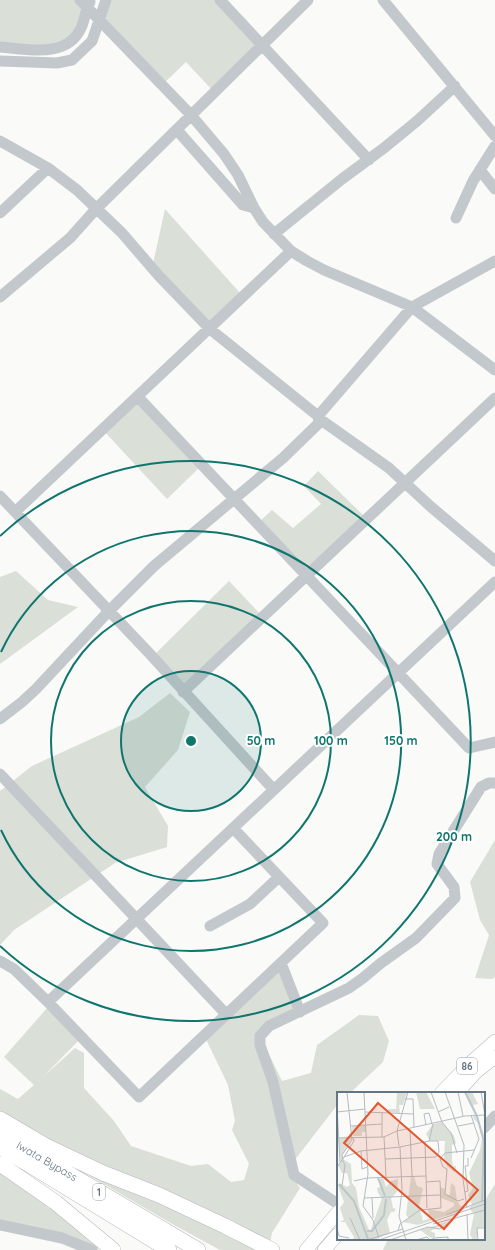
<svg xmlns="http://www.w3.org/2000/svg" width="495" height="1250" font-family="Quicksand,sans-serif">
  <rect width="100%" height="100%" fill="#fafaf8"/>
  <path fill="#dadfd7" d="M0 0H80L87 7 81 28 52 49 0 47Z
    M109 0H220L262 45 214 92 186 62 162 85 100 20Z
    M165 209 240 293 213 326 153 264Z
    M140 399 202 465 167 499 103 430Z
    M318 471 367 519 307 576 258 523 272 510 293 528 321 504 304 486Z
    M16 571 48 600 78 607 0 664V577Z
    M229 581 263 617 183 692 152 657Z
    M170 693 190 712 178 750 145 787 168 826 167 847 115 863 14 930 0 945V791L32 766 139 717Z
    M495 840V977L492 979 475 978 489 935 480 920 470 882Z
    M281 963 300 1012 260 1036 282 1081 311 1073 317 1045 359 1015 378 1016 389 1041 383 1062 350 1093H338V1104L287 1170 300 1188 272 1233 269 1250H220L174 1225 90 1176 52 1156 0 1111V1089L18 1099 34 1085 4 1057 48 1007 80 1039 43 1077 75 1048 84 1053V1088L114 1121 131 1146 191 1166 208 1164 231 1182 244 1180 249 1164 232 1130 235 1121 228 1085 204 1035Z
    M0 1170 27 1192 65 1215 103 1250 0 1225Z
    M495 1184V1250H409L408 1249V1250H383L388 1239H484V1202Z"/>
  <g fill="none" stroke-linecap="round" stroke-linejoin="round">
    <g stroke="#b5babe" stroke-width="14">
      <path id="major" d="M441 1093 469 1064 495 1041
        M457 1093 476 1072 495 1057
        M306 1250 338 1212
        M324 1250 338 1234"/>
    </g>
    <g stroke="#b4b9bd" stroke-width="16">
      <path id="highway" d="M0 1119 46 1146 103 1173 159 1195 225 1226 272 1250
        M0 1133 198 1250
        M0 1147 169 1250
        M0 1164 55 1202 113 1250"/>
    </g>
    <path stroke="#c3c8cc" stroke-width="11" d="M80 0 191 115 224 154 238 175 254 208 263 222 291 251 307 261 324 270 412 307 495 370
      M220 0 369 160
      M383 0 495 136
      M0 47C26 49 67 59 81 28 85 20 85 10 90 2
      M0 61 57 63 72 60 92 41 106 0
      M177 130 243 205 254 208
      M0 141 48 168 77 190 122 233 159 276 210 329 318 416 319 423
      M480 170 495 189
      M0 213 48 168
      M456 218 473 181 495 146
      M274 234 342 179 384 148 417 121 455 86
      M0 297 70 238 96 209 308 0
      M138 397 469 748 495 742
      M318 416 412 307 495 261
      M0 496 150 654 274 790
      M15 512 291 251
      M183 692 495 398
      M0 719 22 702 36 689 108 612 154 566 283 458 319 423 324 422 389 468 430 506 495 561
      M0 774 226 1014
      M210 926 250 904 279 877
      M0 961 14 969 48 1002 139 1097 323 923 233 828
      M281 963 300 1012
      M48 1002 495 582
      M484 1128 495 1116
      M338 1204 294 1175 273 1082 260 1045V1036L269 1026 349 988 363 978 381 963 416 938 455 898 454 887 437 864 439 854 481 787 489 783H495
      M0 1225 62 1238 92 1250"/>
    <use href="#major" stroke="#fff" stroke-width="13"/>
    <use href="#highway" stroke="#fff" stroke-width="15"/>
  </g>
  <circle cx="191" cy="741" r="70" fill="#0f766e" fill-opacity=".12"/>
  <g fill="none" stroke="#0f766e" stroke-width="2">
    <circle cx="191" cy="741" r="70"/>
    <circle cx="191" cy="741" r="140"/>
    <path d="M1 652A210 210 0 1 1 1 830"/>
    <path d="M0 536A280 280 0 1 1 0 946"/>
  </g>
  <g text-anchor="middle" stroke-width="4" stroke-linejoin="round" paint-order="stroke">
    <g fill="#fff" stroke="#939fa8" stroke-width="1">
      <rect x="457" y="1058" width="20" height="16" rx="3"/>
      <rect x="93" y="1184" width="12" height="16" rx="3"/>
    </g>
    <g font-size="10" font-weight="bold" fill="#657683">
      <text x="467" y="1070">86</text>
      <text x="99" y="1196">1</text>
    </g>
    <g font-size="11" fill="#657683" stroke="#fff">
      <text transform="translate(47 1161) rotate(30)" y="4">Iwata Bypass</text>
    </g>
  </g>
  <g transform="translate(337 1092)">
    <rect width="148" height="148" fill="#fafaf8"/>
    <path d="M60 0H70L66 13H62L63 21 51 20V17H59ZM79 0H89L98 17H83ZM127 0H135L141 12 136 13 148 45V135L140 136V148H136L133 142 137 122 132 116 135 113 131 103 136 96 132 81 143 58 145 46 141 31 136 26 138 23ZM105 30 117 44 119 51 115 53V68L116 74H119L118 81 110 74 107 66 108 49H93L89 42 96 32ZM29 33V40H25V44H16L15 34ZM14 44 15 46 5 63 6 67 14 72 15 91 19 96 22 115 33 140 45 106 41 101 40 96 43 95 42 87 46 86 49 95 54 89 61 87 60 100 54 106 56 116 59 117 57 120H54L50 128 53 141 37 148H16L17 145 8 130H3L7 128 3 116 7 110 0 91 3 95 4 92 10 95 13 93 10 81H5L1 73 4 70 1 46ZM74 85H77L80 94 86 96 82 114 86 129 96 125 92 124 91 117 107 120 117 114V111L104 106 103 95 108 97V102L113 103 114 91 118 94 120 109 127 118 81 133 66 130 72 126 69 123ZM114 129 93 139 98 141V145L94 146 83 138Z" fill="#dadfd7"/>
    <path fill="none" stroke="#bbc7cb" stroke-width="2" d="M128 0 140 24 147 50 145 110M41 86 48 104M2 92 17 109 31 147M30 139H35L47 123 49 107"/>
    <path fill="none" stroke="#b5bdc2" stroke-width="1" d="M27 0 31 82 26 114 36 128 42 146M94 0 105 30 114 41 120 61M108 0 127 53 126 87 130 116M121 0 126 24M144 0 148 23M68 7H76L77 35M0 14 3 70M0 20 28 17M28 20 76 22M101 20 112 15M134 23 142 47 134 66M89 33 87 22 92 21 95 32M14 34 45 32M121 34 137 31M73 37 75 84M45 45V20M47 45 49 85M0 46 47 45 60 39 128 24 148 23M88 50 90 116M62 54 60 39 71 0M24 59 25 77 30 75M7 65 17 49 16 45M6 67 5 63 15 48 10 0M48 67 99 65 102 60 101 49H92M0 75 7 65 24 59 63 55M17 89 30 86 89 84M5 94 8 73 5 67M128 100 131 99 128 74H131V66M27 106 103 103M35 106 36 126M127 107 121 109 108 102 110 77 106 75 103 67 108 61 137 58M130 122 131 148M109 123 148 108M13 126 23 148M96 132 148 118M0 136 2 144 12 146M61 139 63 132 83 118 104 116 103 89 89 90M30 148 66 137M42 148 148 112M53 148 91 135 103 137 116 128M69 148 62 124 65 98 63 55 92 49 96 32M79 148 90 145 93 148M96 148V146L111 145V148M141 148 140 136H148"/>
    <path fill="#e4572e" fill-opacity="0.15" stroke="#e4572e" stroke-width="2" d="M41 11 141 98 107 137 7 51Z"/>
    <rect width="148" height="148" fill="none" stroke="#657683" stroke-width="2"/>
  </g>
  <circle cx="191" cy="741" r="6" fill="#0f766e" stroke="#fff" stroke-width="2"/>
  <g font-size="12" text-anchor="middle" font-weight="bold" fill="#0f766e" stroke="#fff" stroke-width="4" stroke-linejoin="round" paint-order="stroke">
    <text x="261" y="745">50 m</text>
    <text x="331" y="745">100 m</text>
    <text x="401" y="745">150 m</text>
    <text x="454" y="841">200 m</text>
  </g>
</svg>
